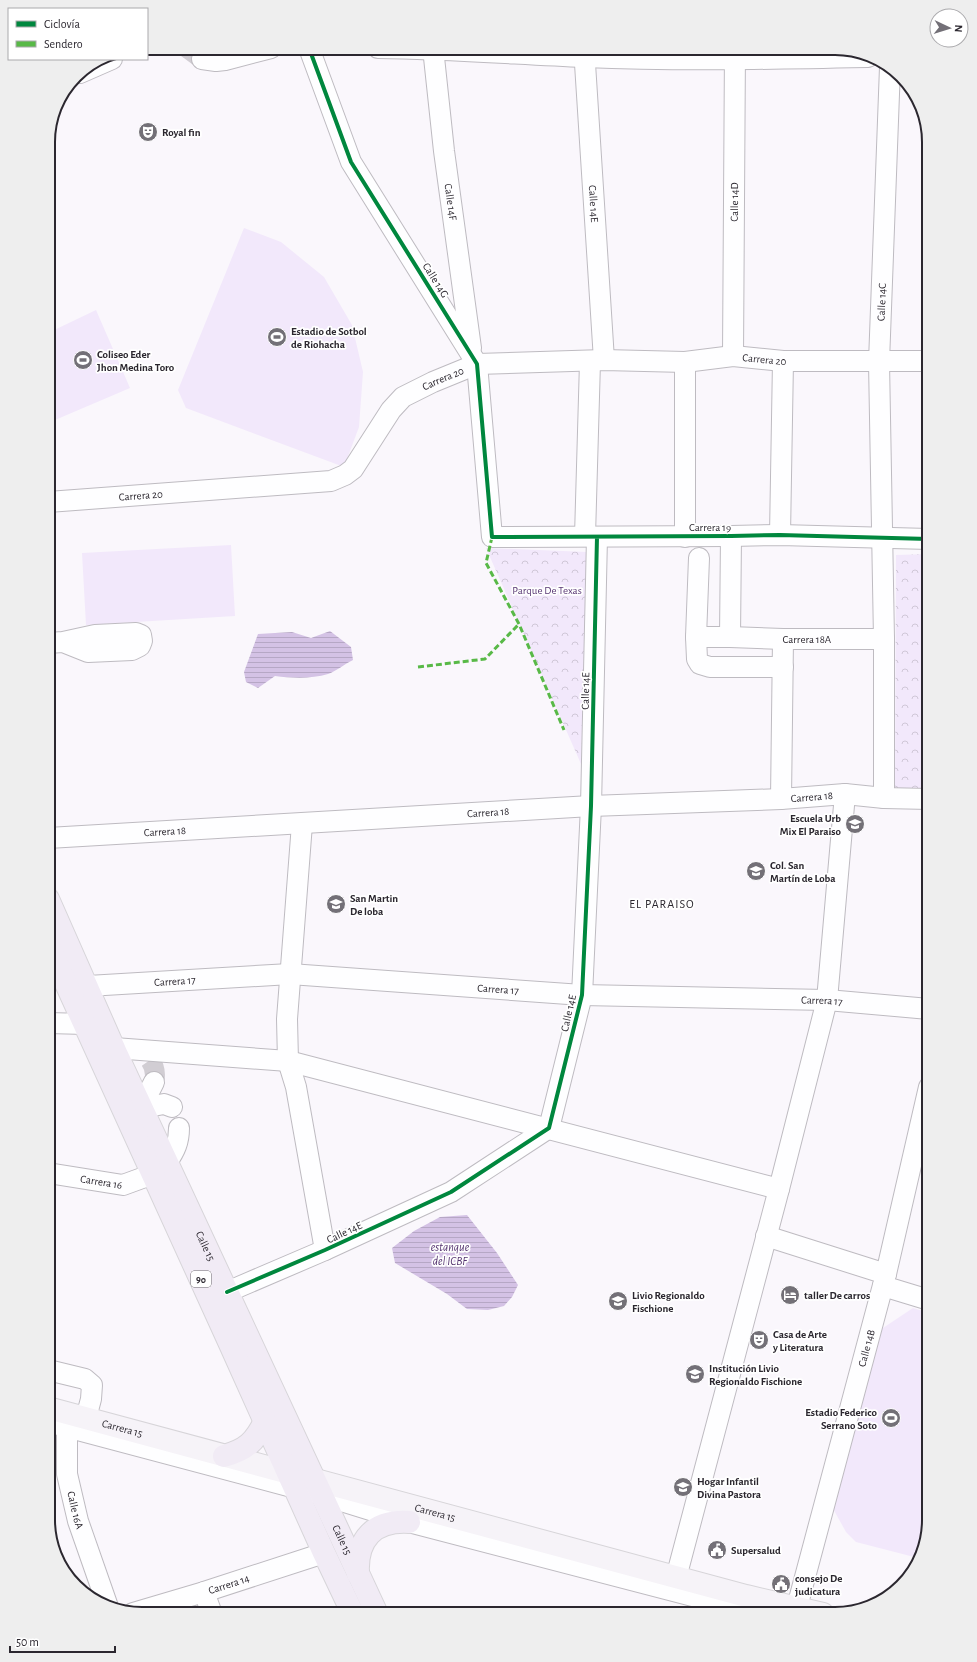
<svg xmlns="http://www.w3.org/2000/svg" width="977" height="1662" font-family="'Alegreya Sans',sans-serif">
  <defs>
    <pattern id="park-crowns" width="20" height="18" patternUnits="userSpaceOnUse"><rect width="20" height="18" fill="#f2e8fb"/><path d="M2 6a3 3 0 1 1 6 0M12 15a3 3 0 1 1 6 0" fill="none" stroke="#d0c7d7"/></pattern>
    <pattern id="water-rules" width="6" height="5" patternUnits="userSpaceOnUse"><rect width="6" height="5" fill="#d4c2e5"/><path d="M0 2.5h6" fill="none" stroke="#b6a7c5"/></pattern>
  </defs>
  <rect width="100%" height="100%" fill="#faf7fc"/>
  <path fill="#f2e8fb" d="M244 228 281 242 324 277 352 325 363 372 359 427 344 467 186 408 178 390Z
    M96 310 130 388 48 423V333Z
    M231 545 235 616 86 625 82 553Z
    M913 1308 929 1313V1521L918 1558 856 1542 846 1532 831 1505 874 1334Z"/>
  <path fill="url(#park-crowns)" d="M486 548 587 552 581 764Z
    M929 554V792L895 791 896 555Z"/>
  <path fill="url(#water-rules)" d="M330 631 351 647 353 660C344 664 337 671 328 674 312 679 291 678 275 676L258 688 246 682 244 672 258 634 292 632 311 638Z
    M467 1215 497 1253 518 1285 512 1297 504 1306 488 1310 467 1309 447 1294 395 1263 392 1248 414 1231 440 1217Z"/>
  <g fill="none" stroke-linecap="round" stroke-linejoin="round">
    <path stroke="#d1cdd3" stroke-width="20" stroke-dasharray="20 10" stroke-linecap="butt" d="M187 48 202 59
      M150 1060C155 1067 156 1074 154 1082"/>
    <g stroke="#bebbc1" stroke-width="22">
      <g id="minor">
        <path d="M309 48 351 162 477 364 492 537 731 536 780 535 929 539"/>
        <path d="M378 48C447 49 515 54 584 57 679 61 773 59 868 57"/>
        <path id="s1" d="M433 48 444 151 471 348"/>
        <path id="s2" d="M584 48 604 360"/>
        <path d="M202 59 216 61 225 60 271 48"/>
        <path d="M80 73 112 59"/>
        <path id="s3" d="M733 356 735 48"/>
        <path id="s4" d="M48 502 331 481 345 475 353 469 391 410 403 397 433 382 477 364 604 360 685 362 733 356 783 361H929"/>
        <path d="M780 535 783 361"/>
        <path d="M585 536 590 362"/>
        <path d="M685 537V362"/>
        <path id="s5" d="M699 558 696 637H730L783 639H884"/>
        <path d="M696 637 697 659 700 664 710 667H783"/>
        <path d="M730 637 731 536"/>
        <path d="M48 643 63 642 95 635 136 633 141 635 142 641 140 646 132 650 88 652 63 642"/>
        <path id="s6" d="M884 798V639L879 362 890 67"/>
        <path d="M781 799 783 639"/>
        <path d="M302 824 287 1019 288 1061 296 1087 325 1250"/>
        <path id="s7" d="M48 838 591 806 781 799 845 794 884 798 929 799"/>
        <path id="s8" d="M71 987 290 974 582 995 827 1000 929 1009"/>
        <path d="M48 1023 85 1024"/>
        <path d="M114 1048 288 1061 779 1189"/>
        <path d="M139 1103 149 1092 154 1082"/>
        <path d="M142 1108 164 1104 172 1107"/>
        <path d="M167 1162C175 1151 179 1142 179 1128"/>
        <path id="s9" d="M48 1173 123 1185 153 1174"/>
        <path d="M766 1236 886 1274"/>
        <path d="M883 1286 929 1300"/>
        <path d="M227 1292 325 1250 451 1192 549 1128 582 995 591 806 597 537"/>
        <path d="M48 1370 85 1379 92 1385 91 1399 86 1418"/>
        <path id="s10" d="M67 1415V1474L78 1521 107 1604"/>
        <path d="M48 1422 322 1495 409 1522 762 1614"/>
        <path d="M673 1589 779 1189 827 1000 845 794"/>
        <path d="M204 1592 212 1614"/>
        <path id="s11" d="M797 1607 886 1274 929 1087"/>
        <path id="s12" d="M133 1613 204 1592 324 1553"/>
      </g>
    </g>
    <g stroke="#d7d5d9" stroke-width="24">
      <g id="major">
        <path id="s13" d="M48 1408 746 1596 823 1614"/>
      </g>
    </g>
    <g stroke="#d7d5d9" stroke-width="24">
      <g id="highway">
        <path id="s14" d="M48 899 116 1053 377 1614"/>
        <path d="M48 944 230 1344 324 1553 353 1614"/>
        <path d="M224 1456C246 1450 255 1442 265 1421"/>
        <path d="M358 1574C356 1539 374 1520 409 1522"/>
      </g>
    </g>
    <use href="#minor" stroke="#fefeff" stroke-width="20"/>
    <use href="#major" stroke="#f6f3f8" stroke-width="22"/>
    <use href="#highway" stroke="#f1ebf5" stroke-width="22"/>
    <path stroke="#58b947" stroke-width="3" stroke-dasharray="6 3" stroke-linecap="butt" d="M492 537 486 563 519 624 564 730
      M418 667 485 659 519 624"/>
    <g stroke="#fff" stroke-width="6">
      <path id="cycleway" d="M309 48 351 162 477 364 492 537 731 536 780 535 929 539
        M227 1292 325 1250 451 1192 549 1128 582 995 591 806 597 537"/>
    </g>
    <use href="#cycleway" stroke="#00873e" stroke-width="4"/>
  </g>
  <defs>
    <g id="theatre-disc" transform="scale(1)"><circle r="9.5" fill="#737077" stroke="#fff"/><path d="M-5-5.5Q0-4 5-5.5V0Q5 5 0 6Q-5 5-5 0ZM-3.3-2.5H-1v1.5H-3.3ZM1-2.5H3.3v1.5H1ZM-2.8 1Q0 5.5 2.8 1Z" fill="#fff"/></g>
    <g id="stadium-disc" transform="scale(1)"><circle r="9.5" fill="#737077" stroke="#fff"/><path d="M0-5a6.5 5 0 1 0 0 10a6.5 5 0 1 0 0-10ZM-3.5-1.8h7v3.6h-7Z" fill="#fff"/></g>
    <g id="school-disc" transform="scale(1)"><circle r="9.5" fill="#737077" stroke="#fff"/><path d="M0-5L7-2L0 1L-7-2ZM-4 1L0 2.5L4 1V4Q0 6-4 4Z" fill="#fff"/></g>
    <g id="hotel-disc" transform="scale(1)"><circle r="9.5" fill="#737077" stroke="#fff"/><path d="M-6-4.5h1.5V1H6V5H4.5V3h-9V5H-6ZM-4 0a1.8 1.8 0 1 1 3.6 0ZM.5 0V-2.5h3Q6-2.5 6 0Z" fill="#fff"/></g>
    <g id="civic-disc" transform="scale(1)"><circle r="9.5" fill="#737077" stroke="#fff"/><path d="M-.6-6.5H3V-4.5H.6V-3L4-1V1h2V6H-6V1h2V-1L-.6-3ZM-1.2 2.5V6h2.4V2.5Z" fill="#fff"/></g>
  </defs>
  <g fill-rule="evenodd">
    <use href="#theatre-disc" x="148" y="132"/>
    <use href="#stadium-disc" x="277" y="337"/>
    <use href="#stadium-disc" x="83" y="360"/>
    <use href="#school-disc" x="855" y="824"/>
    <use href="#school-disc" x="756" y="871"/>
    <use href="#school-disc" x="336" y="904"/>
    <use href="#hotel-disc" x="790" y="1295"/>
    <use href="#school-disc" x="618" y="1301"/>
    <use href="#theatre-disc" x="759" y="1340"/>
    <use href="#school-disc" x="695" y="1374"/>
    <use href="#stadium-disc" x="891" y="1418"/>
    <use href="#school-disc" x="683" y="1487"/>
    <use href="#civic-disc" x="717" y="1550"/>
    <use href="#civic-disc" x="781" y="1584"/>
  </g>
  <g text-anchor="middle" stroke-width="3.5" stroke-linejoin="round" paint-order="stroke">
    <rect fill="#fff" stroke="#6b686d" stroke-width="1" x="191" y="1271" width="20" height="16" rx="3"/>
    <g font-size="10" font-weight="bold" fill="#2b272f">
      <text x="201" y="1283">90</text>
    </g>
    <g font-size="11" font-weight="bold" fill="#2b272f" stroke="#fff" text-anchor="start">
      <text x="162" y="136">Royal fin</text>
      <text x="291" y="335">Estadio de Sotbol<tspan x="291" dy="13">de Riohacha</tspan></text>
      <text x="97" y="358">Coliseo Eder<tspan x="97" dy="13">Jhon Medina Toro</tspan></text>
      <text x="841" y="822" text-anchor="end">Escuela Urb<tspan x="841" dy="13">Mix El Paraiso</tspan></text>
      <text x="770" y="869">Col. San<tspan x="770" dy="13">Martín de Loba</tspan></text>
      <text x="350" y="902">San Martin<tspan x="350" dy="13">De loba</tspan></text>
      <text x="632" y="1299">Livio Regionaldo<tspan x="632" dy="13">Fischione</tspan></text>
      <text x="804" y="1299">taller De carros</text>
      <text x="773" y="1338">Casa de Arte<tspan x="773" dy="13">y Literatura</tspan></text>
      <text x="709" y="1372">Institución Livio<tspan x="709" dy="13">Regionaldo Fischione</tspan></text>
      <text x="877" y="1416" text-anchor="end">Estadio Federico<tspan x="877" dy="13">Serrano Soto</tspan></text>
      <text x="697" y="1485">Hogar Infantil<tspan x="697" dy="13">Divina Pastora</tspan></text>
      <text x="731" y="1554">Supersalud</text>
      <text x="795" y="1582">consejo De<tspan x="795" dy="13">judicatura</tspan></text>
    </g>
    <g font-size="11" fill="#2b272f" stroke="#fff">
      <text dy="4" stroke="none"><textPath href="#s1" startOffset="155">Calle 14F</textPath></text>
      <text dy="4" stroke="none"><textPath href="#s3" startOffset="154">Calle 14D</textPath></text>
      <text dy="4" stroke="none"><textPath href="#s2" startOffset="156">Calle 14E</textPath></text>
      <text transform="translate(436 280) rotate(58)" y="4">Calle 14G</text>
      <text dy="4" stroke="none"><textPath href="#s6" startOffset="496">Calle 14C</textPath></text>
      <text dy="4" stroke="none"><textPath href="#s4" startOffset="766">Carrera 20</textPath></text>
      <text dy="4" stroke="none"><textPath href="#s4" startOffset="441">Carrera 20</textPath></text>
      <text dy="4" stroke="none"><textPath href="#s4" startOffset="93">Carrera 20</textPath></text>
      <text x="710" y="531">Carrera 19</text>
      <text dy="4" stroke="none"><textPath href="#s5" startOffset="190">Carrera 18A</textPath></text>
      <text transform="translate(585 691) rotate(-89)" y="4">Calle 14E</text>
      <text dy="4" stroke="none"><textPath href="#s7" startOffset="765">Carrera 18</textPath></text>
      <text dy="4" stroke="none"><textPath href="#s7" startOffset="441">Carrera 18</textPath></text>
      <text dy="4" stroke="none"><textPath href="#s7" startOffset="117">Carrera 18</textPath></text>
      <text dy="4" stroke="none"><textPath href="#s8" startOffset="104">Carrera 17</textPath></text>
      <text dy="4" stroke="none"><textPath href="#s8" startOffset="428">Carrera 17</textPath></text>
      <text dy="4" stroke="none"><textPath href="#s8" startOffset="752">Carrera 17</textPath></text>
      <text transform="translate(568 1013) rotate(-77)" y="4">Calle 14E</text>
      <text dy="4" stroke="none"><textPath href="#s9" startOffset="54">Carrera 16</textPath></text>
      <text transform="translate(344 1232) rotate(-25)" y="4">Calle 14E</text>
      <text dy="4" stroke="none"><textPath href="#s14" startOffset="381">Calle 15</textPath></text>
      <text dy="4" stroke="none"><textPath href="#s11" startOffset="268">Calle 14B</textPath></text>
      <text dy="4" stroke="none"><textPath href="#s13" startOffset="77">Carrera 15</textPath></text>
      <text dy="4" stroke="none"><textPath href="#s10" startOffset="96">Calle 16A</textPath></text>
      <text dy="4" stroke="none"><textPath href="#s13" startOffset="401">Carrera 15</textPath></text>
      <text dy="4" stroke="none"><textPath href="#s14" startOffset="705">Calle 15</textPath></text>
      <text dy="4" stroke="none"><textPath href="#s12" startOffset="100">Carrera 14</textPath></text>
    </g>
    <g font-size="11" fill="#593874" stroke="#fff">
      <text x="547" y="594">Parque De Texas</text>
    </g>
    <g font-size="12" letter-spacing="1" fill="#2b272f" stroke="#fff">
      <text x="662" y="908">EL PARAISO</text>
    </g>
    <g font-size="12" font-style="italic" fill="#553470" stroke="#fff">
      <text x="450" y="1251">estanque<tspan x="450" dy="14">del ICBF</tspan></text>
    </g>
  </g>
  <path d="M0 0H977V1662H0ZM142 55H835A87 87 0 0 1 922 142V1520A87 87 0 0 1 835 1607H142A87 87 0 0 1 55 1520V142A87 87 0 0 1 142 55Z" fill="#eee" fill-rule="evenodd"/>
  <path fill="none" stroke="#2b272f" stroke-width="2" d="M142 55H835A87 87 0 0 1 922 142V1520A87 87 0 0 1 835 1607H142A87 87 0 0 1 55 1520V142A87 87 0 0 1 142 55Z"/>
  <rect x="8" y="8" width="140" height="52" fill="#ffffff" stroke="#aaa9ac"/>
  <rect x="16" y="21" width="20" height="6" fill="#00873e" stroke="#aaa9ac"/>
  <text x="44" y="28" font-size="12" fill="#2b272f">Ciclovía</text>
  <rect x="16" y="41" width="20" height="6" fill="#58b947" stroke="#aaa9ac"/>
  <text x="44" y="48" font-size="12" fill="#2b272f">Sendero</text>
  <g transform="translate(949 28) rotate(94)"><circle r="19" fill="#ffffff" stroke="#aaa9ac"/>
  <path d="M0-3L7 15L0 10L-7 15Z" fill="#737077"/>
  <text y="-6" font-size="11" font-weight="bold" text-anchor="middle" fill="#2b272f">N</text>
  </g>
  <path d="M10 1646v6h105v-6" fill="none" stroke="#2b272f" stroke-width="2"/>
  <text x="16" y="1646" font-size="12" fill="#2b272f" stroke="#ffffff" stroke-width="3" paint-order="stroke">50 m</text>
</svg>
